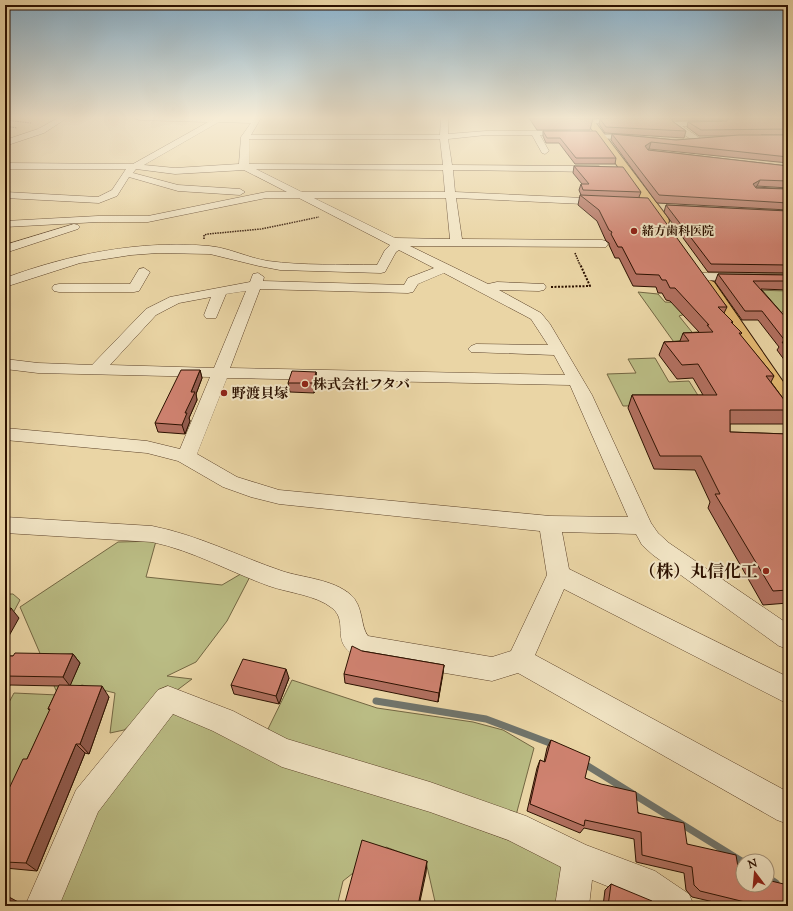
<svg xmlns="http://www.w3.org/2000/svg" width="793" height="911" font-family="'Sorts Mill Goudy','Noto Serif JP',serif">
  <rect width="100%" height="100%" fill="#ead5a5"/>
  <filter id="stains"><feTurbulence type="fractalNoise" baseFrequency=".005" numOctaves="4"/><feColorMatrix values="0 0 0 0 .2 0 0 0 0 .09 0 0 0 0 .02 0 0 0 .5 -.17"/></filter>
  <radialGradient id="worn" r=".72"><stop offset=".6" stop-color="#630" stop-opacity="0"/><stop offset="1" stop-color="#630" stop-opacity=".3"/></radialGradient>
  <path fill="#babc84" stroke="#736642" d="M718 289 788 291V310L779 313Z
    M638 292 658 294 665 302 702 304 705 308 679 316 700 342 676 345Z
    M655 358 669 382 689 381 704 405 623 406 607 374 636 373 628 359Z
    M156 541 146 577 222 585 256 565 227 621 196 662 167 676 192 679 124 730 110 733 115 693 82 685 58 695 5 808V710L14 693 58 695 20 607 118 542Z
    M5 594H13L20 600 12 615 5 616Z
    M292 680 377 708 473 722 503 730 534 748 515 819 283 743 268 729Z
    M165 713 193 717 339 777 567 862 562 906H436L426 862 386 847 343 881 337 906H51L95 800Z"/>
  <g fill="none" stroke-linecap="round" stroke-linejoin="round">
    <path stroke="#70746b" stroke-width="7" d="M376 701 486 719 555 745
      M583 763 743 862
      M767 877 776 883"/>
    <g stroke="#5c4229" stroke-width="1">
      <path id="minor" d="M58 118H67L44 133 5 146V140L38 129Z
        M135 118H261L251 135H440L441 118H448V134L486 131H571L572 133 568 135H540L549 151 545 154 542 153 532 135H486L448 139 452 165 599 166 604 169 599 172 453 170 455 192 605 199 610 202 605 205 456 198 462 239 602 240 606 241 608 244 606 247 410 246 488 284 497 282 544 284 546 287 544 290 539 291 499 290 541 313 550 324 592 395 651 523 658 533 669 543 788 624V649L779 646 653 555 642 545 636 534 562 532 569 569 788 677V704L564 589 535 655 788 792V824L777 820 518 673 492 681 363 659C326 645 351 623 332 608 316 595 289 593 269 586 230 572 194 551 152 542L5 533V517L152 526C198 535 238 556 282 571 303 578 333 579 351 595 364 607 360 626 368 636L492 657 511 651 547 575 540 531 279 504 251 497 223 487 178 461 147 453 5 440V428L147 441 180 449 210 377 38 373 5 369V359L38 363 92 365 146 309 170 297 250 282 253 274 258 273 264 277 263 281 404 285 408 278 434 268 399 250 396 252 385 272 381 273 280 270 259 266 210 254 158 253 131 255 80 263 5 287V278C70 254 140 240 209 246 230 248 248 258 268 261 304 266 340 264 377 265L385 250 390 245 299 198H266L148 222H98L5 227V221L98 216H148L266 192H287L244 170 175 174 136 169 133 173 178 185 240 189 245 192 240 195 178 191 129 177 117 196 99 203 5 198V192L98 197 112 190 126 169H5V163L133 164 208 122 139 120ZM219 122 251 123 241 137 239 164 175 168 144 165ZM249 139H440L443 165 249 164ZM256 169 443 170 445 192H302ZM314 198H446L450 239 395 238ZM444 273 531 319 548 345 476 344 471 346 468 349 471 352 554 355 565 375 230 368 260 289 408 293 413 292 418 284ZM246 291 214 368 110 365 156 315 179 303 211 297 204 315 206 318H216L226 294ZM227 378 570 385 628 517 550 516 279 490 237 477 197 454Z
        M607 118H624L620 120 591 124 587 122 591 120Z
        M671 122H713L717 124 713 126H682L701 139 702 141 698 144 671 126Z
        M598 134 637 137 641 139 637 141 601 138 597 136Z
        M74 224 78 225 80 227 78 229 5 253V245Z
        M144 268 150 272 139 291 134 292H59L54 291 52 288 54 285 59 284H130L139 269Z
        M703 273 788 274V282L698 280 697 277 698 274Z
        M168 686 233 711 287 739 430 782 526 816 586 845 655 871 689 894 694 906H647L632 896 592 880 589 906H555L561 867 508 840 430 812 282 767 213 731 173 714 98 812 59 906H25L76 790 158 690Z"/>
    </g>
    <g stroke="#2c1100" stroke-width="2">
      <path id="major" d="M584 118H592L668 218 669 221 668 224H658Z
        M709 280 714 282 788 389V410L781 408 701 285 704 282Z"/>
    </g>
    <path stroke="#2c1100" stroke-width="1" stroke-dasharray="1.5 1" stroke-linecap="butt" d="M5 120 31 123
      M5 126 17 128"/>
    <path stroke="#2c1100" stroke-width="1.5" stroke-dasharray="1.5 1" stroke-linecap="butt" d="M204 239V235L208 234 261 229 319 217
      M575 253 580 265"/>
    <path stroke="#2c1100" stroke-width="2" stroke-dasharray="2 1.5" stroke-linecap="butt" d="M551 287 590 286 580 264"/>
    <use href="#minor" fill="#f1e4c4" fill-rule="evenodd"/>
    <use href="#major" fill="#e5ba72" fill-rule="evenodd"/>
  </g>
  <path fill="#b27060" stroke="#2c1100" d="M529 118H593L590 130H537Z
    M593 118H788V135H761H788V163L649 149 647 150 788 166V188L757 186 756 187 788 189V210L657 203 611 140 612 134 676 140 733 136H699L687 127 688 122 724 121 722 120 672 121 686 131 684 138 605 133 599 124 600 119 608 118Z
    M543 131 616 158 615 164H575L559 143H546L543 136Z
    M574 166 641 192 639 197 727 307 724 313 733 322 732 323 742 333 740 335 774 376 771 382 788 405V418L784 424H730V432L788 434V603L763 605 708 508 710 502 695 470 654 469 628 408 632 395H703L693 378 677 379 659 355 664 342 680 341 683 333 699 332 670 301 666 300 662 293H658L656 287 633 286 619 258H615L609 245V243L606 241 597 221 578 205 580 195H581L579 190 581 184H582L573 173Z
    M666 205 788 211V273L708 272 664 212Z
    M718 274 788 275V290L761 289 788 320V365L777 350 779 347 758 320H742L715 282Z
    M200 370 202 378 196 394 197 400 189 418 190 421 185 434 158 432 155 423Z
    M316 372 317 381 314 393 290 392 288 383Z
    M362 651 444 665 438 702 345 683 344 674Z
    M73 654 80 663 70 685 109 697 89 754 85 753 37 871 5 868V797L27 759 50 711 48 709 59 686 10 685 5 694V656H13Z
    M289 678 279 704 234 694 231 685Z
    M551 740 585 778 687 844 739 873 788 906H731L692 897 686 890 684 873 636 862 634 839 584 828 580 833 527 811 537 768 540 760 544 762 547 748Z
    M611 884 652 906H603L605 890Z"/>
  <path fill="#915b4e" stroke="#2c1100" d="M651 142 649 149 644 153 645 146Z
    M760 180 757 186 751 191 753 184Z
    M200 370 202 378 196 394 197 400 189 418 190 421 185 434 182 425 185 413 191 392Z
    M316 372 317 381 314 393 313 383Z
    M11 608 19 618 5 643V620Z
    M73 654 80 663 70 686 63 677Z
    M444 665 443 674 438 702 439 693Z
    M286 669 289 678 279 704 276 696Z
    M5 680 10 685 5 694Z
    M102 686 109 697 89 754 80 744Z
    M76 744 85 753 37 871 26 863Z
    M427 861 426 873 419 906H418Z
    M9 897 22 904 21 906H6Z"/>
  <path fill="#cf8270" stroke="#2c1100" d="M609 118H672V121L686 131 606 127 600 119Z
    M729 118H788V129L701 130 688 122 727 121Z
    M543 131H596L616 158H576L560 138H547Z
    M612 134 676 140 739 135H788V157L651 142 645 146 648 150 788 166V181L760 180 753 184 756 188 788 189V203L659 195Z
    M574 166 623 167 641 192 583 190 581 184H589Z
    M580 195 648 198 727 307H718L733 322H731L742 333H739L774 376H766L788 405V410H730V432L788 434V590L773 591 715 494H720L701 456H660L632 395H717L698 364 682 365 664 342 689 341 683 333 713 332 707 325H709L675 288H670L666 280H662L659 275 636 274 622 247H618L611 234 612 232 609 230 599 210Z
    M666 205 788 211V265L711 264Z
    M718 274 788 275V281H753L788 320V350L782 342H786L762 311H745Z
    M181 370H200L191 392H195L185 413H187L182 425 155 423Z
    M292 371 316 372 313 383H288Z
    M5 608H11L5 620Z
    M352 646 362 651 444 665 439 693 344 674Z
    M15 653 73 654 63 677 5 676V656H13Z
    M243 659 286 669 276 696 231 685Z
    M59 685 102 686 80 744H76L26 863 5 862V797L23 759H27L50 709H48Z
    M551 740 590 757 585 778 601 784 636 792 638 813 684 823 687 844 736 855 739 873 743 874V885H767V880L788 885V906H746L745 902 700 891 694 885 692 867 642 855 641 832 585 820 584 826 530 804 540 760 545 762Z
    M362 840 427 861 418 906H344Z
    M611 884 652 901V906H608Z
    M5 897H9L6 906H5Z"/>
  <linearGradient id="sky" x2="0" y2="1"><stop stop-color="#8ab5d2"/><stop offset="0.48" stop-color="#f6ecd6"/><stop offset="1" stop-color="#f6ecd6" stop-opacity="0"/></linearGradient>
  <rect width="793" height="245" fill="url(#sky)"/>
  <g fill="#8f2418" stroke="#f1e4c4" stroke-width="1.5">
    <circle cx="634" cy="231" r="4"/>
    <circle cx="305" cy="384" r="4"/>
    <circle cx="224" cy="393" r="4"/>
    <circle cx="766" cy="571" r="4"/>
  </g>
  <g text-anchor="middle" stroke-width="4" stroke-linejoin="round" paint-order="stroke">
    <g font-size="12" font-weight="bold" fill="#2c1100" stroke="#f1e4c4" text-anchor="start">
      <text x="642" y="235">緒方歯科医院</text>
    </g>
    <g font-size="14" font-weight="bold" fill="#2c1100" stroke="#f1e4c4" text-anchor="start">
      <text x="313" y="389">株式会社フタバ</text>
      <text x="232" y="398">野渡貝塚</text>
    </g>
    <g font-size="17" font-weight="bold" fill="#2c1100" stroke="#f1e4c4" text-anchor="end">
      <text x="758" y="577">（株）丸信化工</text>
    </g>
  </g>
  <rect width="793" height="911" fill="none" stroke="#ead5a5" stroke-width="20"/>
  <rect x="6" y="6" width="781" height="899" fill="none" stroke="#2c1100" stroke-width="2"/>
  <rect x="10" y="10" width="773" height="891" fill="none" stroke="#2c1100"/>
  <g transform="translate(755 873) rotate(344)"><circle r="19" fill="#f1e4c4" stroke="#a29076"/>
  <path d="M0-3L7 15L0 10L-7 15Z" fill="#8f2418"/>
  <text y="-6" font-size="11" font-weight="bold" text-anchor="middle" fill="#2c1100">N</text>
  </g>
  <rect width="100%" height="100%" filter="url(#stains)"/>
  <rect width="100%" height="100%" fill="url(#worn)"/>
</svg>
